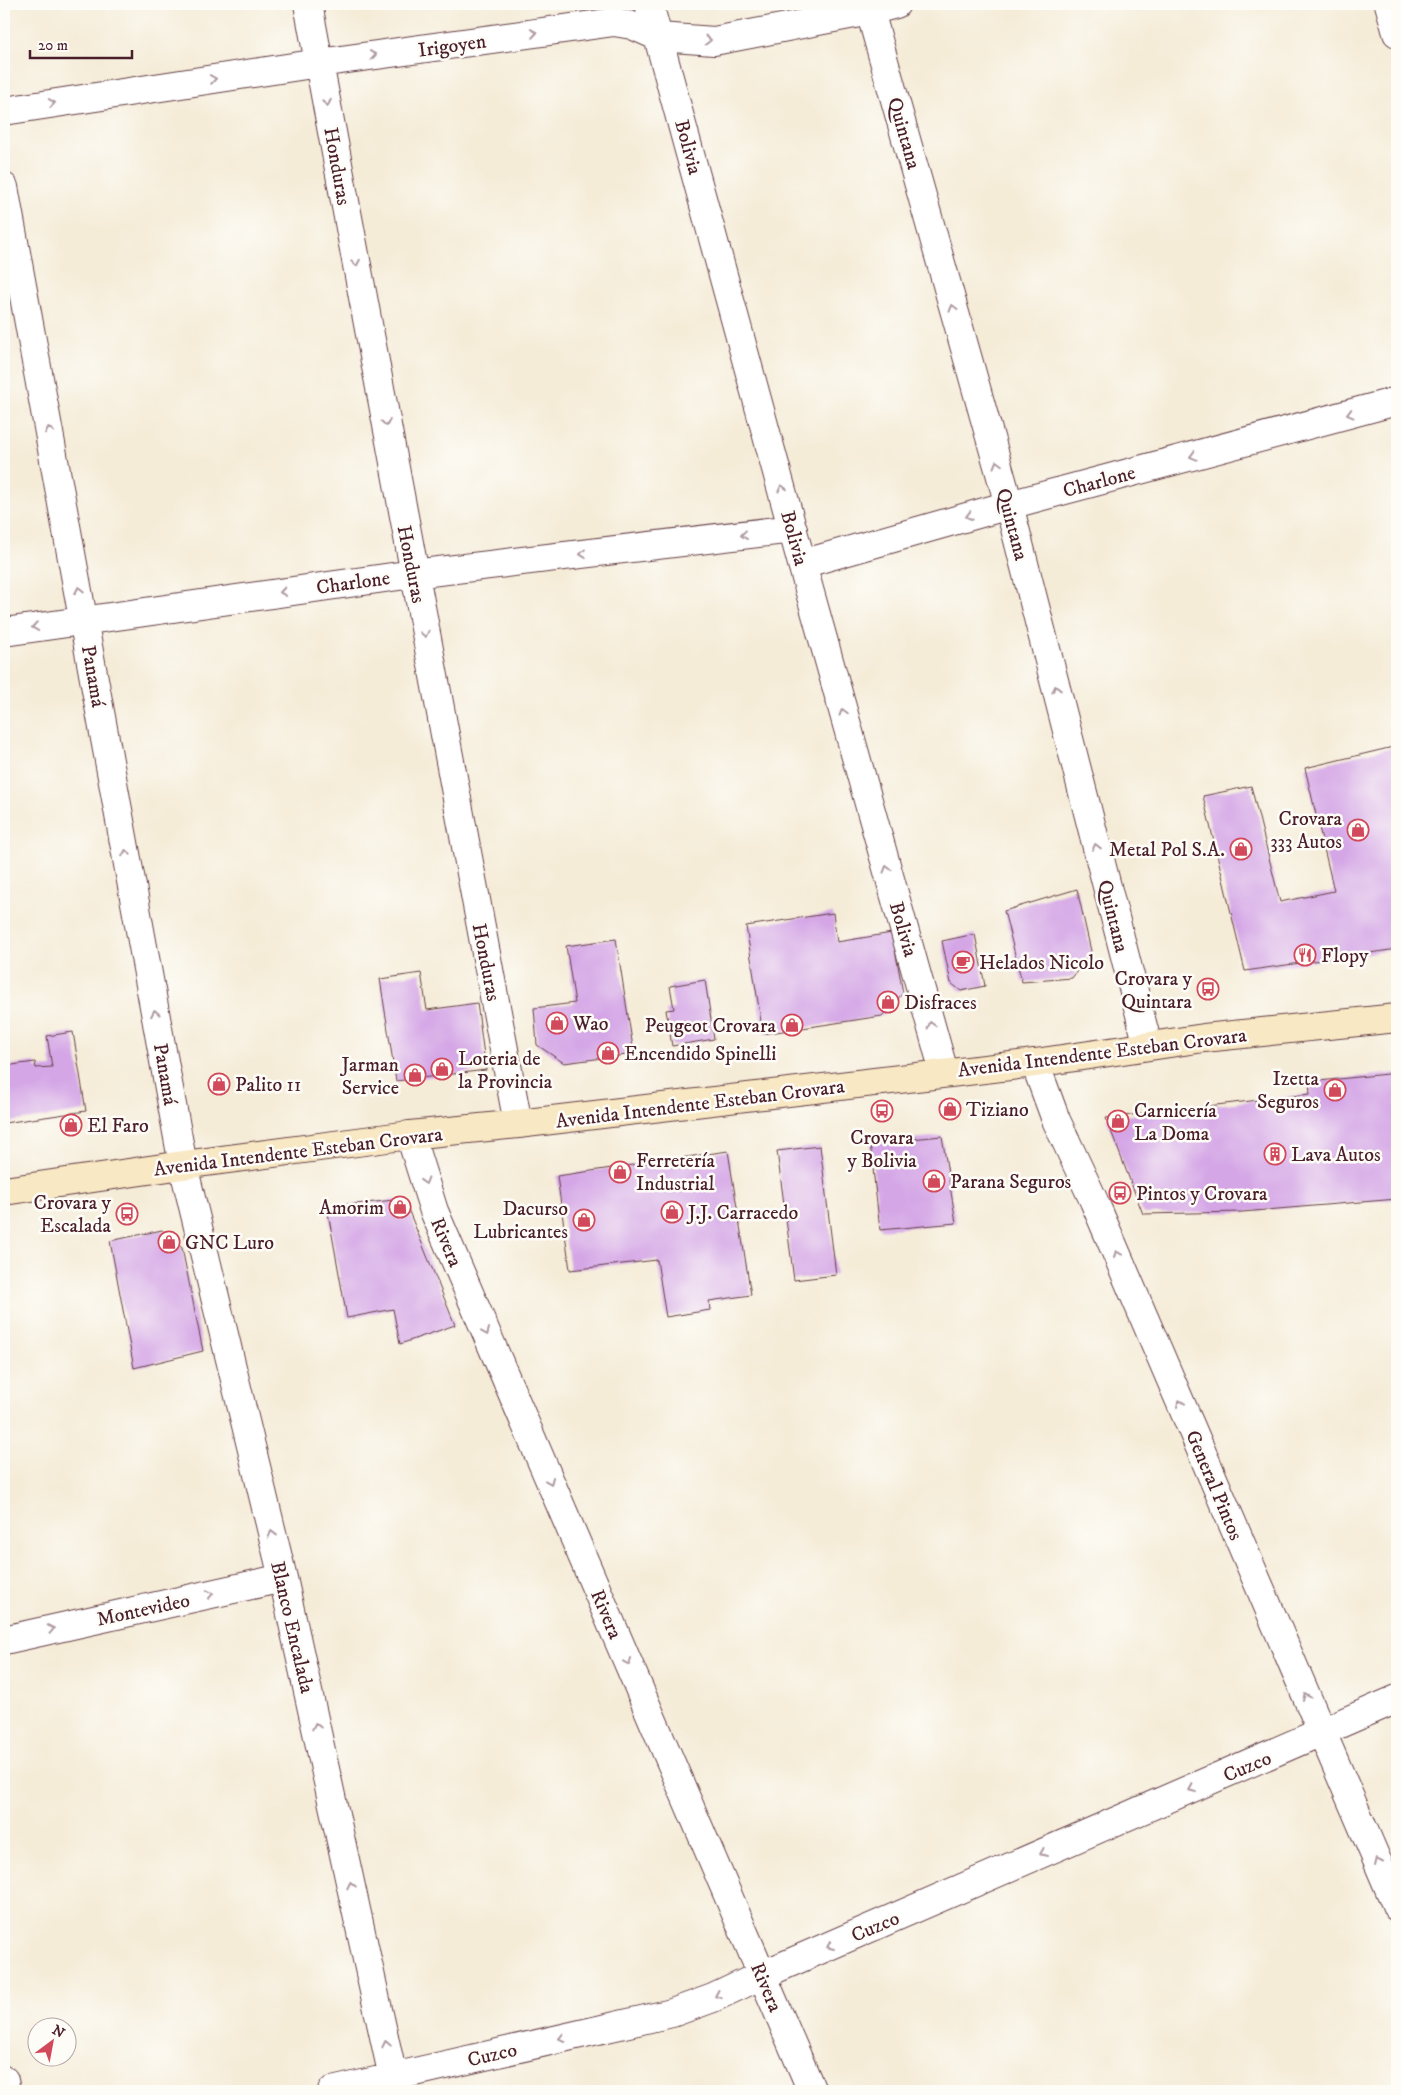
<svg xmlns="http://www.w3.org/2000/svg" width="1401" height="2095" font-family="'IM FELL DW Pica',serif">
  <rect width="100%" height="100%" fill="#fdfcf7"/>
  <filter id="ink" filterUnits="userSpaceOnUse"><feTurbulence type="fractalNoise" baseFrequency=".02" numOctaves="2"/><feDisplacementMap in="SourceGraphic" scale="10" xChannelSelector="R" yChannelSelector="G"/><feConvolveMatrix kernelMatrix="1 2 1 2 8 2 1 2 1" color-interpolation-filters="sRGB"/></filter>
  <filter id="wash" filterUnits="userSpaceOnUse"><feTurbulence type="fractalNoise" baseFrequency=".0096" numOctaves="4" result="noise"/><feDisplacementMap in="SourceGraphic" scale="20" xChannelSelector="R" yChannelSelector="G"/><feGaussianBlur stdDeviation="1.12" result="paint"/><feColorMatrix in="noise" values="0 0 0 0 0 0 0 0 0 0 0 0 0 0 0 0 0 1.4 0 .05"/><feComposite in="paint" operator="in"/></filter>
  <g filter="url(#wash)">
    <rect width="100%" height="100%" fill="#f5ecd8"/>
    <g id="blocks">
      <path fill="#d4a6e6" d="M1397 746V949L1245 971 1203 796 1251 786 1280 902 1334 891 1305 768Z
        M1077 889 1091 951 1072 978 1022 982 1004 911Z
        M833 913 837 942 892 933 903 993 882 1016 763 1034 746 926Z
        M975 934 985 986 961 991 951 983 942 941Z
        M616 939 634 1054 564 1063 537 1045 534 1008 575 1003 566 946Z
        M421 973 427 1010 477 1003 486 1070 396 1081 380 979Z
        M705 980 714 1039 672 1046 666 1010 674 1009 670 986Z
        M73 1032 86 1111 4 1123V1066L35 1062 36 1068 52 1067 47 1036Z
        M1397 1073V1199L1242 1212 1143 1214 1106 1118 1310 1094 1309 1082Z
        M942 1136 956 1223 880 1230 870 1143Z
        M820 1146 836 1275 794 1280 777 1151Z
        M728 1151 751 1295 709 1301 710 1310 666 1317 657 1260 570 1270 557 1176Z
        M404 1199 455 1325 400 1344 393 1309 347 1318 327 1207Z
        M162 1230 182 1248 203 1351 134 1368 110 1241Z"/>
    </g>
  </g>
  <g filter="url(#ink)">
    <use href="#blocks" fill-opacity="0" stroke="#643e45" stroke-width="1"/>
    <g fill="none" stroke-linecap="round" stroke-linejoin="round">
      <g stroke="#643e45" stroke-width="30">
        <path id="street" d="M308 4 518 1124
          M649 4 802 564 944 1072
          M868 4 1009 505 1148 1046
          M1389 4 1397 33
          M4 111 319 63 614 22 632 25 659 37 714 41 870 11 896 4
          M4 187 183 1165 283 1578 396 2091
          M802 564 1009 505 1397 401
          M4 632 413 574 793 529
          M1035 1063 1056 1120 1094 1201 1397 1907
          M410 1135 434 1211 812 2091
          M4 1640 283 1578
          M4 2080 6 2091
          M332 2091 672 2013 713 1998 762 1975 1397 1699"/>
      </g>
      <g stroke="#643e45" stroke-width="30">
        <path id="secondary" d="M4 1191 183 1165 410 1135 518 1124 1035 1063 1204 1038 1397 1018"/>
      </g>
      <use href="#street" stroke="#fff" stroke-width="28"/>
      <use href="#secondary" stroke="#f8e8c3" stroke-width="28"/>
    </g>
    <defs><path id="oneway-chevron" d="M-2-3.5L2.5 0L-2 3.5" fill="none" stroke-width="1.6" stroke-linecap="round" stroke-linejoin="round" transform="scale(1.25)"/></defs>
    <g stroke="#ae9aa0">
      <use href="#oneway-chevron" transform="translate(534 33) rotate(-8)"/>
      <use href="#oneway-chevron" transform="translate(708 40) rotate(-1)"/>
      <use href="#oneway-chevron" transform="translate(373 55) rotate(-8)"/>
      <use href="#oneway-chevron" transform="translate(213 79) rotate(-9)"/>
      <use href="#oneway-chevron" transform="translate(52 103) rotate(-9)"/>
      <use href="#oneway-chevron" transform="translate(327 103) rotate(80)"/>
      <use href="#oneway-chevron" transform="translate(356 263) rotate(80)"/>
      <use href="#oneway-chevron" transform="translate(953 308) rotate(-106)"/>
      <use href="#oneway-chevron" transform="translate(1350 414) rotate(165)"/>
      <use href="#oneway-chevron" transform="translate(386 423) rotate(80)"/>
      <use href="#oneway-chevron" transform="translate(49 430) rotate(-101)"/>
      <use href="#oneway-chevron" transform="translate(1193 456) rotate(165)"/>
      <use href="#oneway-chevron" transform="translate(997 464) rotate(-106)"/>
      <use href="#oneway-chevron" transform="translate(782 488) rotate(-105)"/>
      <use href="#oneway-chevron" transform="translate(969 516) rotate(164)"/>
      <use href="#oneway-chevron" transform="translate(744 535) rotate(173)"/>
      <use href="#oneway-chevron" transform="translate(583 554) rotate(173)"/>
      <use href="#oneway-chevron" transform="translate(79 590) rotate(-101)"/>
      <use href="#oneway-chevron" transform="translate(283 592) rotate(172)"/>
      <use href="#oneway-chevron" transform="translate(35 627) rotate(171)"/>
      <use href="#oneway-chevron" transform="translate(425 634) rotate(79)"/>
      <use href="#oneway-chevron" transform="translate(1056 689) rotate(-104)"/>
      <use href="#oneway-chevron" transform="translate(843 712) rotate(-106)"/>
      <use href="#oneway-chevron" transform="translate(1096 847) rotate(-104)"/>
      <use href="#oneway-chevron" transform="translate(126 853) rotate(-100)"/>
      <use href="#oneway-chevron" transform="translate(887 869) rotate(-106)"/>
      <use href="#oneway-chevron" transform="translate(155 1013) rotate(-100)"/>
      <use href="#oneway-chevron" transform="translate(931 1025) rotate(-106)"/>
      <use href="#oneway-chevron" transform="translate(425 1181) rotate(73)"/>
      <use href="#oneway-chevron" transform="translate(1117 1254) rotate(-113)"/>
      <use href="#oneway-chevron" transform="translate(486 1332) rotate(67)"/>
      <use href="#oneway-chevron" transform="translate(1180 1403) rotate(-113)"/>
      <use href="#oneway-chevron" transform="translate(550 1481) rotate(67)"/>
      <use href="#oneway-chevron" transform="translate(272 1534) rotate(-104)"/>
      <use href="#oneway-chevron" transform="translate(210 1594) rotate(-12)"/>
      <use href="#oneway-chevron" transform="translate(51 1629) rotate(-12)"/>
      <use href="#oneway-chevron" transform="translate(628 1662) rotate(67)"/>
      <use href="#oneway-chevron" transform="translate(1306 1697) rotate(-113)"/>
      <use href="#oneway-chevron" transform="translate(316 1726) rotate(-102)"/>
      <use href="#oneway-chevron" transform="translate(1192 1789) rotate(157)"/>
      <use href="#oneway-chevron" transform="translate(1043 1853) rotate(157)"/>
      <use href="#oneway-chevron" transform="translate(1378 1862) rotate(-114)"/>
      <use href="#oneway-chevron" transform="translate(351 1885) rotate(-102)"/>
      <use href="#oneway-chevron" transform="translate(830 1946) rotate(157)"/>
      <use href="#oneway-chevron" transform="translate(718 1995) rotate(156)"/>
      <use href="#oneway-chevron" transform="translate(562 2038) rotate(167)"/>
      <use href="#oneway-chevron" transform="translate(386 2044) rotate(-102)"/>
    </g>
  </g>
  <defs>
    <g id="shop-ring" transform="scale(1.125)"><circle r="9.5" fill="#fdfcf7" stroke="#d1495b" stroke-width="1.5"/><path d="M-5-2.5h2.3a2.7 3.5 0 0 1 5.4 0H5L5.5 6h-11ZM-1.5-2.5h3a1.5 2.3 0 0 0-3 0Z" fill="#d1495b"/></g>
    <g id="restaurant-ring" transform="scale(1.125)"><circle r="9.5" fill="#fdfcf7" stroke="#d1495b" stroke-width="1.5"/><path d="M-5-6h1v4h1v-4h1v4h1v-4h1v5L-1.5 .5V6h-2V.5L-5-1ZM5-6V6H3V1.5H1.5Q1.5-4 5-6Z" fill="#d1495b"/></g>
    <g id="cafe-ring" transform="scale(1.125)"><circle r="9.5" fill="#fdfcf7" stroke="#d1495b" stroke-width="1.5"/><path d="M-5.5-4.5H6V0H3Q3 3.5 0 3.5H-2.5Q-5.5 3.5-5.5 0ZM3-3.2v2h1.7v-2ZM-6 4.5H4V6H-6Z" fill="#d1495b"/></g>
    <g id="bus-ring" transform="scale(1.125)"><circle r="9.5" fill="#fdfcf7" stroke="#d1495b" stroke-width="1.5"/><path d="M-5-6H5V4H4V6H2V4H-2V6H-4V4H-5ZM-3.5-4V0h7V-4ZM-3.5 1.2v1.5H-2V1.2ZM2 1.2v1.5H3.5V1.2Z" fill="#d1495b"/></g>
    <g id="building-ring" transform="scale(1.125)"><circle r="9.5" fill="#fdfcf7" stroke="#d1495b" stroke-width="1.5"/><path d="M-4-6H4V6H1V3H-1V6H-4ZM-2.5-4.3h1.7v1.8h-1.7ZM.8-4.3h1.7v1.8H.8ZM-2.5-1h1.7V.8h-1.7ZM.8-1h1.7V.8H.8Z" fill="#d1495b"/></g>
  </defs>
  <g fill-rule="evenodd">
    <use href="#shop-ring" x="1358" y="830"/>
    <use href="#shop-ring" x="1241" y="849"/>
    <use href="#restaurant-ring" x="1305" y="955"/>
    <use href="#cafe-ring" x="963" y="962"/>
    <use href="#bus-ring" x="1208" y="989"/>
    <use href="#shop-ring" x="888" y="1002"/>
    <use href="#shop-ring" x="557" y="1023"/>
    <use href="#shop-ring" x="792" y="1025"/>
    <use href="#shop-ring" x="608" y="1053"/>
    <use href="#shop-ring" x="442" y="1069"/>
    <use href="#shop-ring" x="415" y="1075"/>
    <use href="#shop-ring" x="219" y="1084"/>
    <use href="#shop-ring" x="1335" y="1090"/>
    <use href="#shop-ring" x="950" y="1109"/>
    <use href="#bus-ring" x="882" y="1111"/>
    <use href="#shop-ring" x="1118" y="1121"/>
    <use href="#shop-ring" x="71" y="1125"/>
    <use href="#building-ring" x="1275" y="1154"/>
    <use href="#shop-ring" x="620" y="1172"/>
    <use href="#shop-ring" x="934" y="1181"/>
    <use href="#bus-ring" x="1120" y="1193"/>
    <use href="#shop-ring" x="400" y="1207"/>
    <use href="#shop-ring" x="672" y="1212"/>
    <use href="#bus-ring" x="127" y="1214"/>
    <use href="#shop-ring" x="584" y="1220"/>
    <use href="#shop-ring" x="169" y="1242"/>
  </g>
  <g text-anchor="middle" stroke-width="5" stroke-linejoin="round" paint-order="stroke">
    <g font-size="20" fill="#4a1f2b" stroke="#fdfcf7">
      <text transform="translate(452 45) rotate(-8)" y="7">Irigoyen</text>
      <text transform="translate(905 133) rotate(74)" y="7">Quintana</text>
      <text transform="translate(689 147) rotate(75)" y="7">Bolivia</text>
      <text transform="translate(338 166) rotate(80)" y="7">Honduras</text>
      <text transform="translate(1099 481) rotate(-15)" y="7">Charlone</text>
      <text transform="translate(1013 524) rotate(75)" y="7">Quintana</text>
      <text transform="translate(795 538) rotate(75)" y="7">Bolivia</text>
      <text transform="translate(412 564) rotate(79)" y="7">Honduras</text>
      <text transform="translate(353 582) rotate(-8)" y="7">Charlone</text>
      <text transform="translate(94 676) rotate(80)" y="7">Panamá</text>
      <text transform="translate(1114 916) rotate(76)" y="7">Quintana</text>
      <text transform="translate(904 929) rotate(74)" y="7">Bolivia</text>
      <text transform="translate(487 962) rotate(79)" y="7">Honduras</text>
      <text transform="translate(1102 1052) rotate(-7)" y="7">Avenida Intendente Esteban Crovara</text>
      <text transform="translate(166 1074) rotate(80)" y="7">Panamá</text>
      <text transform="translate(700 1103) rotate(-7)" y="7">Avenida Intendente Esteban Crovara</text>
      <text transform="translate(298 1151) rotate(-7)" y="7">Avenida Intendente Esteban Crovara</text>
      <text transform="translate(447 1242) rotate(67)" y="7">Rivera</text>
      <text transform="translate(1215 1485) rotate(67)" y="7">General Pintos</text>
      <text transform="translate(143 1609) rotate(-12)" y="7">Montevideo</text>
      <text transform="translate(607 1614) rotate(67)" y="7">Rivera</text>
      <text transform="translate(293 1627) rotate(77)" y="7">Blanco Encalada</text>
      <text transform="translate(1247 1766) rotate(-23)" y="7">Cuzco</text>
      <text transform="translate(875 1926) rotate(-23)" y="7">Cuzco</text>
      <text transform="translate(767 1987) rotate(67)" y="7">Rivera</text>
      <text transform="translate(492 2054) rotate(-13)" y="7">Cuzco</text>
    </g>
    <g font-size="20" fill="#4a1f2b" stroke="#fdfcf7" text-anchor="start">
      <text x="1342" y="825" text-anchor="end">Crovara<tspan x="1342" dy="23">333 Autos</tspan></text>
      <text x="1225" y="856" text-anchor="end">Metal Pol S.A.</text>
      <text x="1321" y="962">Flopy</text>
      <text x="979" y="969">Helados Nicolo</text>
      <text x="1192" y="985" text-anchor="end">Crovara y<tspan x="1192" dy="23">Quintara</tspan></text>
      <text x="904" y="1009">Disfraces</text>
      <text x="573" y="1030">Wao</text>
      <text x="776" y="1032" text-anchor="end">Peugeot Crovara</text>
      <text x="624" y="1060">Encendido Spinelli</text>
      <text x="458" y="1065">Loteria de<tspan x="458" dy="23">la Provincia</tspan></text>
      <text x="399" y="1071" text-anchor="end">Jarman<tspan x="399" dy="23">Service</tspan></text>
      <text x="1319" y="1085" text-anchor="end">Izetta<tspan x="1319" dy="23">Seguros</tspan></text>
      <text x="235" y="1091">Palito 11</text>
      <text x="966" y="1116">Tiziano</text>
      <text x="1134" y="1117">Carnicería<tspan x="1134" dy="23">La Doma</tspan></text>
      <text x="87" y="1132">El Faro</text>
      <text x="882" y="1144" text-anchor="middle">Crovara<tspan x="882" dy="23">y Bolivia</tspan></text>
      <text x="1291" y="1161">Lava Autos</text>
      <text x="636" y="1167">Ferretería<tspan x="636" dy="23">Industrial</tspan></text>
      <text x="950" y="1188">Parana Seguros</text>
      <text x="1136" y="1200">Pintos y Crovara</text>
      <text x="111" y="1209" text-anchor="end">Crovara y<tspan x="111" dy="23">Escalada</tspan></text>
      <text x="384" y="1214" text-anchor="end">Amorim</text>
      <text x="568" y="1215" text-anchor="end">Dacurso<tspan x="568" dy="23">Lubricantes</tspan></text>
      <text x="688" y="1219">J.J. Carracedo</text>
      <text x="185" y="1249">GNC Luro</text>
    </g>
  </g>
  <rect width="1401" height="2095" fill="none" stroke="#fdfcf7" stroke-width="20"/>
  <g transform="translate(52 2042) rotate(32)"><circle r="24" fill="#fdfcf7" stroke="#b5a4a5"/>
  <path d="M0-4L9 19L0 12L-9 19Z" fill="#d1495b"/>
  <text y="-8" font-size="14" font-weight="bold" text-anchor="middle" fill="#4a1f2b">N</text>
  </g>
  <path d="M30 50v8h102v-8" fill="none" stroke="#4a1f2b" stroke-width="2.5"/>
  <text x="38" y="50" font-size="15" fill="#4a1f2b" stroke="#fdfcf7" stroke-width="4" paint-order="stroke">20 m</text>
</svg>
